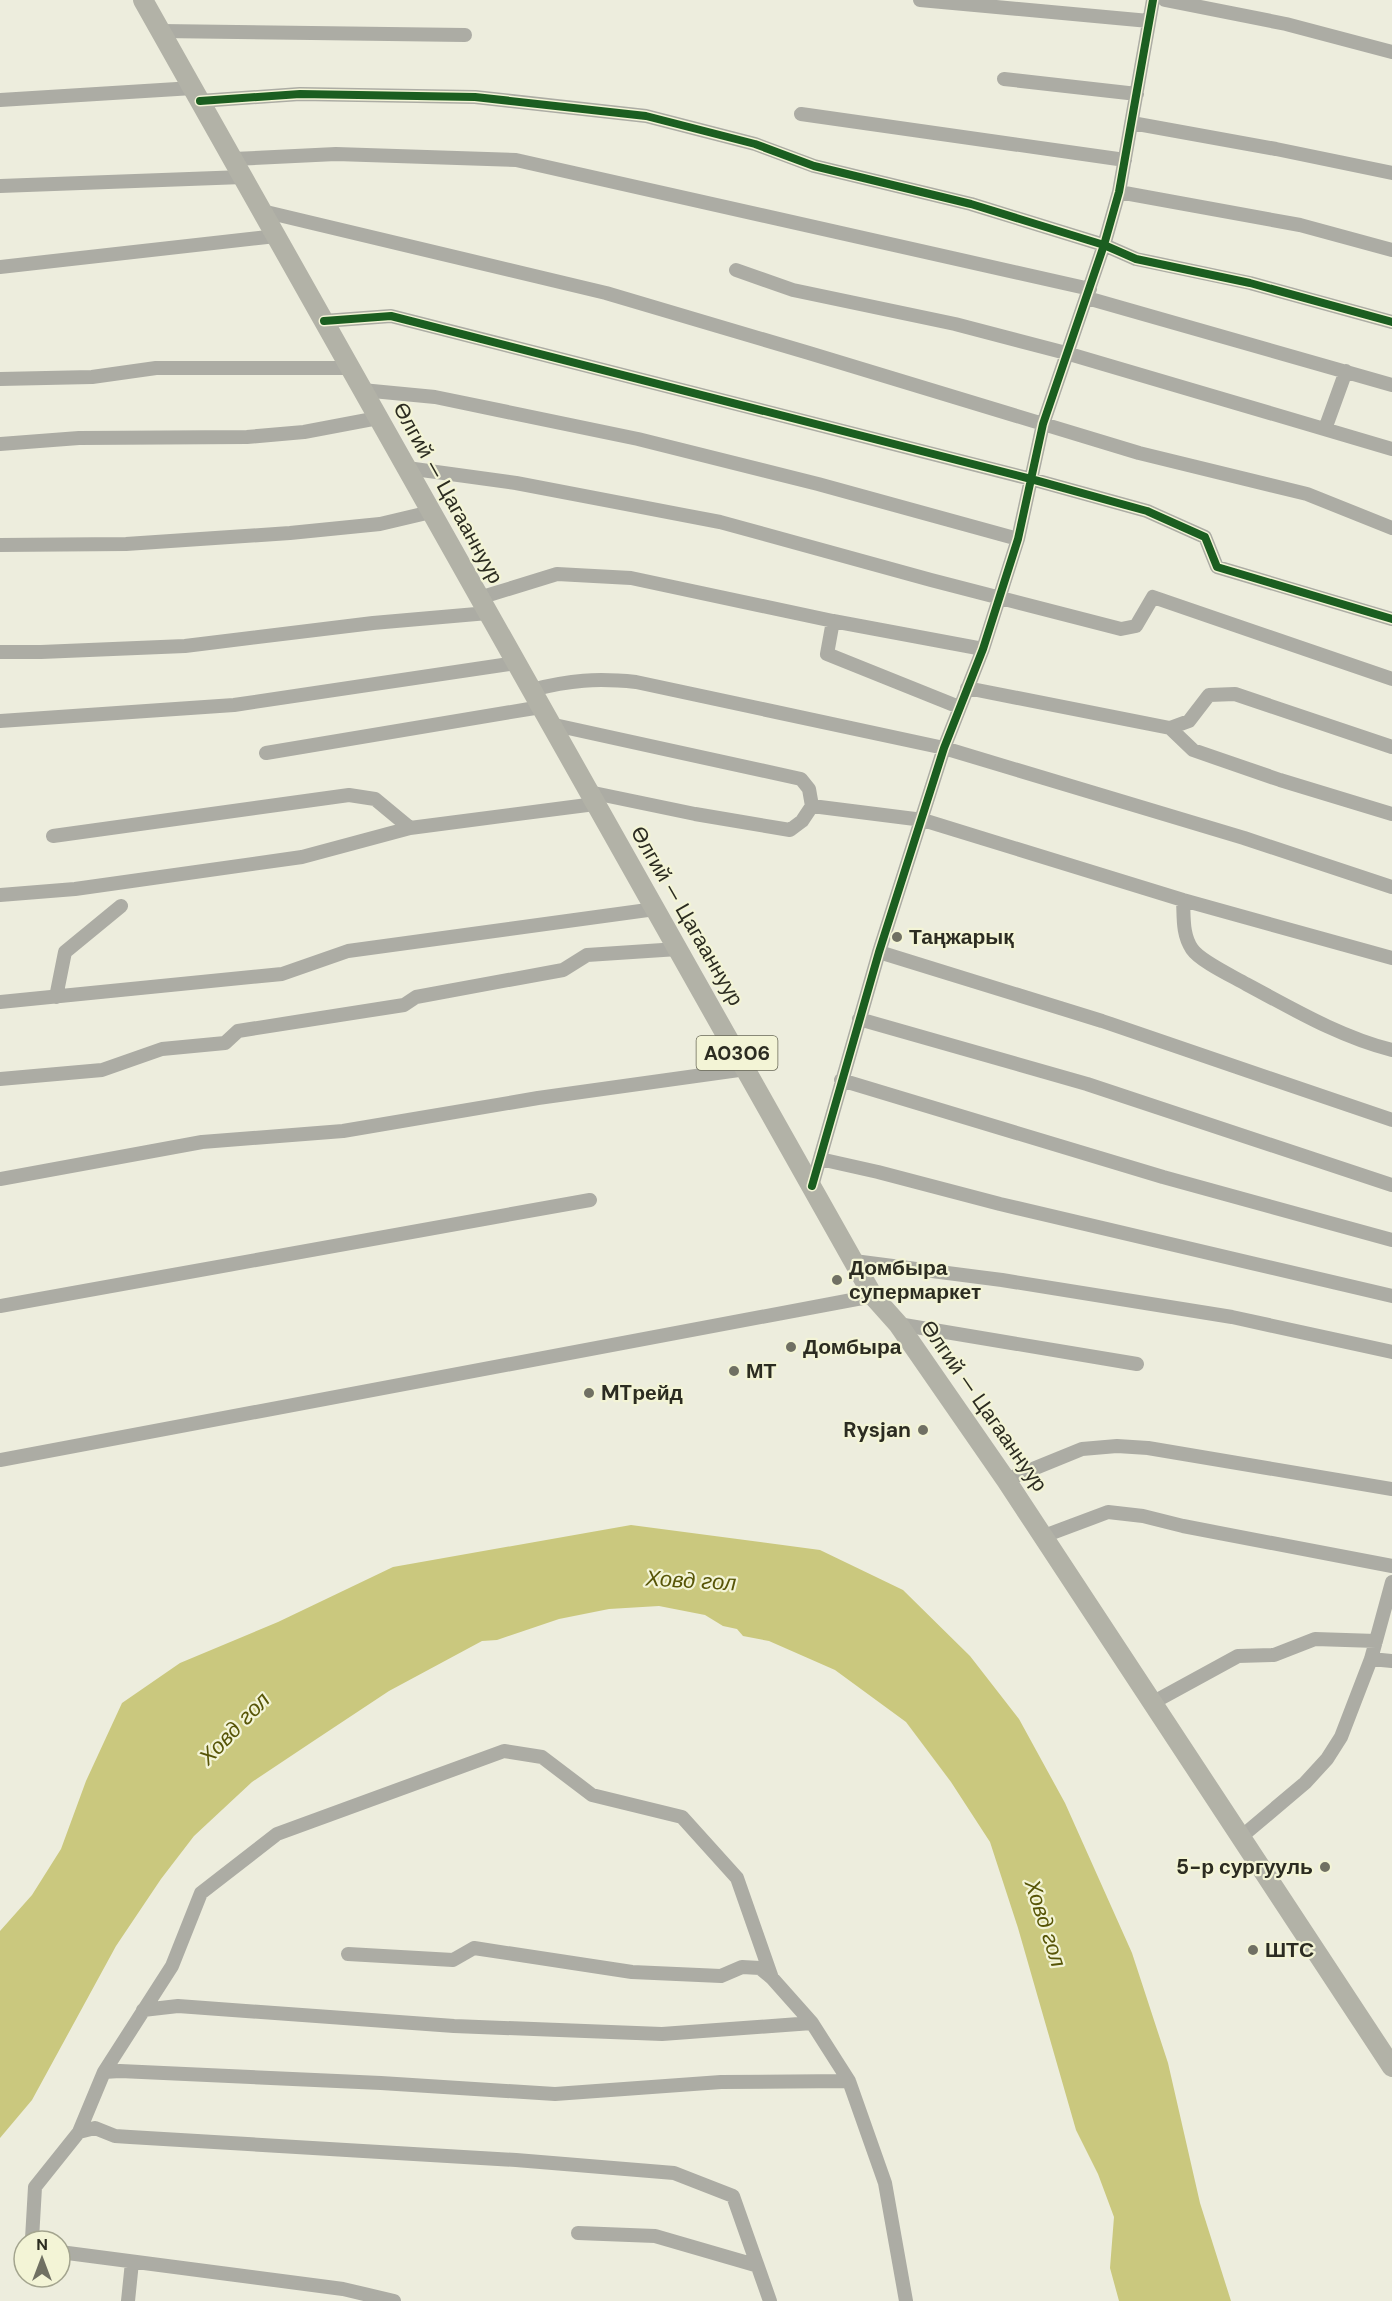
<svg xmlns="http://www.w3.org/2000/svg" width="1392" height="2301" font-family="'DM Sans',sans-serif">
  <rect width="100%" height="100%" fill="#ededdd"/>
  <path fill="#cac87e" d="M631 1525 820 1550 903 1590 970 1656 1019 1719 1065 1803 1132 1953 1168 2063 1200 2203 1231 2301H1119L1110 2268 1114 2217 1098 2174 1076 2130 1018 1928 990 1842 951 1782 906 1722 835 1670 769 1641 743 1636 737 1629 723 1626 705 1615 659 1606 609 1609 559 1619 497 1640 482 1641 389 1691 315 1740 252 1782 194 1836 161 1879 116 1946 32 2100 0 2138V1931L32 1895 61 1849 86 1781 122 1703 180 1663 278 1622 393 1567Z"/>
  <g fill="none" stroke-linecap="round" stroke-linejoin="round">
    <path stroke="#acaca4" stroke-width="14" d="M920 0 1149 21
      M1165 0 1286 24 1392 52
      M161 31 465 35
      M1004 79 1137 94
      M0 100 193 88
      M200 101 300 94 475 97 646 116 755 144 814 166 971 204 1104 245 1136 259 1250 283 1392 322
      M801 114 1125 160
      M1132 123 1276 149 1392 173
      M233 159 336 154 516 160 1090 289
      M0 186 243 177
      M1119 192 1300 225 1392 250
      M262 211 606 293 809 353 1139 453 1307 494 1392 528
      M0 267 276 236
      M736 270 793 290 955 324 1066 353 1392 449
      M1087 298 1392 385
      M324 321 391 316 1031 479 1147 511 1205 537 1217 567 1392 619
      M0 379 92 377 156 368H350
      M362 390 435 397 638 439 818 484 1018 539
      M1325 429 1346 371
      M0 444 79 438 247 437 304 432 378 418
      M407 468 516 483 720 522 931 580 1121 629 1136 626 1153 597 1392 679
      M0 545 126 544 290 533 380 524 431 512
      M479 598 557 574 631 578 833 621 983 649
      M833 621 827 654 959 707
      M0 652H41L185 646 373 623 488 613
      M967 688 1170 728 1193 750 1280 780 1392 814
      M531 690C571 680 596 678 636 682L944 748 1244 838 1392 887
      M0 721 234 705 516 663
      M550 724 801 779 809 789 812 806 923 820 1183 900 1392 958
      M1170 728 1189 721 1209 695 1235 694 1392 747
      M266 753 541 707
      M589 792 695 814 790 830 802 821 812 806
      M53 836 349 795 375 799 410 828
      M0 895 75 889 302 857 410 828 595 804
      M1183 900C1184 917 1182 934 1192 949 1200 961 1232 976 1246 984 1293 1009 1340 1037 1392 1050
      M879 952 1102 1021 1392 1120
      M56 997 65 952 121 906
      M0 1002 282 974 348 951 655 909
      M859 1019 1087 1084 1392 1185
      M0 1079 102 1070 162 1049 225 1043 238 1031 404 1005 416 997 563 970 587 955 678 949
      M841 1080 1163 1177 1392 1240
      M820 1159 878 1172 1000 1204 1392 1296
      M0 1179 202 1142 343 1131 538 1098 746 1069
      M812 1186 879 952 944 748 983 649 1018 539 1043 424 1104 245 1119 192 1153 0
      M854 1261 1002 1280 1232 1317 1392 1352
      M0 1306 590 1200
      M898 1324 1137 1364
      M0 1460 873 1296
      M1006 1480 1082 1449 1117 1446 1148 1448 1392 1489
      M1044 1536 1108 1512 1143 1516 1183 1526 1392 1566
      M1371 1659 1392 1661
      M1152 1703 1238 1656 1274 1655 1315 1639 1376 1641
      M1241 1837 1305 1783 1327 1759 1341 1737 1371 1659 1392 1582
      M348 1954 453 1960 474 1948 632 1972 721 1976 742 1967 760 1968 772 1978 812 2023 849 2081
      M143 2010 178 2006 454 2026 662 2034 812 2023
      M104 2072 172 1966 201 1893 277 1834 504 1751 542 1757 592 1795 682 1817 737 1878 772 1978
      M79 2132 104 2072 120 2071 381 2083 555 2094 721 2082 849 2081 885 2183 906 2301
      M578 2233 655 2236 755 2265
      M34 2241 32 2239 35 2187 79 2132 95 2128 115 2136 130 2137 516 2160 674 2173 733 2196 770 2301
      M60 2252 343 2289 394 2301
      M128 2301 132 2262"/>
    <path stroke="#b2b2a7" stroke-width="20" d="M143 0 873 1296 898 1324 1006 1480 1392 2067"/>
    <g stroke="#f3f4d6" stroke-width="11">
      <path id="cycleway" d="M200 101 300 94 475 97 646 116 755 144 814 166 971 204 1104 245 1136 259 1250 283 1392 322
        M324 321 391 316 1031 479 1147 511 1205 537 1217 567 1392 619
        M812 1186 879 952 944 748 983 649 1018 539 1043 424 1104 245 1119 192 1153 0"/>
    </g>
    <use href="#cycleway" stroke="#1b5e20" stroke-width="8"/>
  </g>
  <g fill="#707063" stroke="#f3f4d6" stroke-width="2">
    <circle cx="897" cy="937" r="6"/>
    <circle cx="837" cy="1280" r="6"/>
    <circle cx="791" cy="1347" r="6"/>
    <circle cx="734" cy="1371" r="6"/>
    <circle cx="589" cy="1393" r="6"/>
    <circle cx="923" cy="1430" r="6"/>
    <circle cx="1325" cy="1867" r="6"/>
    <circle cx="1253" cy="1950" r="6"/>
  </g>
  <g text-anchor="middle" stroke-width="4.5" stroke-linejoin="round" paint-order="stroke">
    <rect fill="#f3f4d6" stroke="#686857" stroke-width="1.5" x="696.5" y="1036" width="81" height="34" rx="4.5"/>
    <g font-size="20" font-weight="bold" fill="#2c2c21">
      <text x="737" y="1060">A0306</text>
    </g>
    <g font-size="21" fill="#2c2c21" stroke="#f3f4d6">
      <text transform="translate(448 493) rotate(61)" y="7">Өлгий — Цагааннуур</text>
      <text transform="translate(687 916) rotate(60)" y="7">Өлгий — Цагааннуур</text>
      <text transform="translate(984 1406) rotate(55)" y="7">Өлгий — Цагааннуур</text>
    </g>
    <g font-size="21" font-weight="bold" fill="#2c2c21" stroke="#f3f4d6" text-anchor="start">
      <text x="909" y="944">Таңжарық</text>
      <text x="849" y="1275">Домбыра<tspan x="849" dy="24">супермаркет</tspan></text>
      <text x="803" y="1354">Домбыра</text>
      <text x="746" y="1378">МТ</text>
      <text x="601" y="1400">MTрейд</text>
      <text x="911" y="1437" text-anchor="end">Rysjan</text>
      <text x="1313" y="1874" text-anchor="end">5-р сургууль</text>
      <text x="1265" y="1957">ШТС</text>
    </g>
    <g font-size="22" font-style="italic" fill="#575507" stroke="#f3f4d6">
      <text transform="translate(691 1580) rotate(3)" y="8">Ховд гол</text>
      <text transform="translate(234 1728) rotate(-46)" y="8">Ховд гол</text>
      <text transform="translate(1046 1923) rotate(72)" y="8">Ховд гол</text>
    </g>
  </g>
  <g transform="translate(42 2259)"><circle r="28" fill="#f3f4d6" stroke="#a3a48e" stroke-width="1.5"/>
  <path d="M0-4.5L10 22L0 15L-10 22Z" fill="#707063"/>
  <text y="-9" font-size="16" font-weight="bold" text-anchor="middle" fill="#2c2c21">N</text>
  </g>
</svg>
